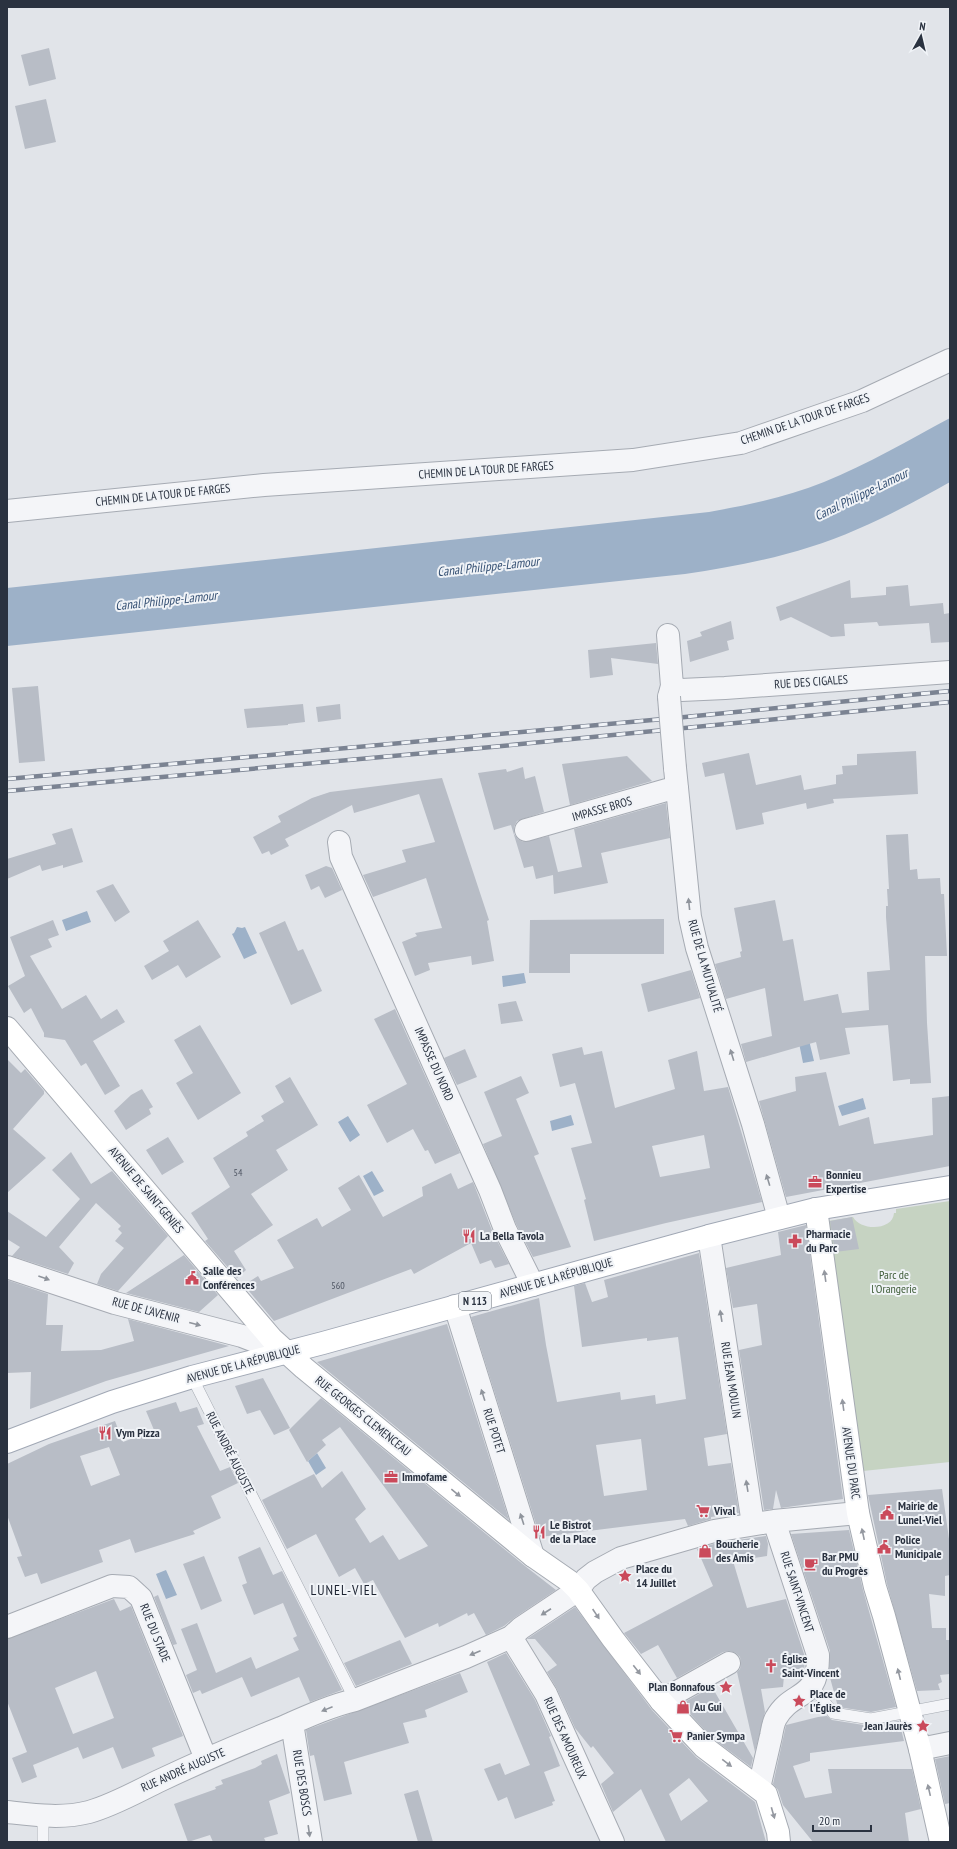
<svg xmlns="http://www.w3.org/2000/svg" width="957" height="1849" font-family="'PT Sans Narrow',sans-serif">
  <rect width="100%" height="100%" fill="#e1e4e9"/>
  <path fill="#c6d3c2" d="M950 1201V1462L863 1471 828 1221 853 1217C860 1231 893 1231 894 1213H896V1209Z"/>
  <path fill="#9db1c8" d="M950 418V482C905 507 859 532 810 547 769 560 727 568 685 574L7 646V588L709 512C748 505 787 497 824 482 868 464 909 440 950 418Z
    M87 911 91 922 66 931 62 920Z
    M237 927 242 928 245 927 257 953 244 959 232 934 234 933Z
    M524 973 526 983 503 987 502 976Z
    M808 1036 814 1061 803 1063 798 1038Z
    M863 1098 866 1109 842 1116 838 1106Z
    M571 1115 574 1125 552 1131 550 1121Z
    M348 1116 360 1135 350 1142 338 1122Z
    M372 1171 384 1191 374 1196 363 1176Z
    M317 1453 326 1468 316 1475 308 1461Z
    M166 1570 177 1595 166 1599 156 1574Z"/>
  <path fill="#b8bdc6" fill-rule="evenodd" d="M49 48 56 79 29 86 21 55Z
    M46 99 56 142 25 149 15 106Z
    M850 580 851 598 886 595V587L908 585 910 606 943 603 944 614 950 613V642L931 643 929 623 879 626 877 622 844 624 845 636 831 637 791 617 780 621 776 607Z
    M731 621 734 639 727 641 729 650 690 662 687 641 702 636 700 632Z
    M656 643 658 664 611 658 613 675 590 678 588 650Z
    M38 686 45 761 19 763 12 688Z
    M303 704 305 722 288 724V725L247 728 244 709Z
    M340 704 341 719 318 722 316 707Z
    M916 751 918 794 833 799 834 803 807 809 806 803 762 813 764 824 736 830 724 773 705 777 702 763 749 753 756 785 801 775 804 790 836 784V775L843 774 842 766 857 765V754Z
    M627 756 652 781 570 805 562 764Z
    M523 767 525 779 535 776 544 812 517 821 514 827V834L518 839 523 842 549 836 558 872 582 867 574 829 666 803 670 838 601 853 608 883 554 894 553 875 536 879 533 866 524 868 511 825 494 830 478 773 506 769 507 772Z
    M442 778 489 920 487 921 494 961 472 965 471 956 428 963 430 970 415 976 402 942 417 936 415 933 442 928 426 878 373 897 363 875 406 862 402 850 435 842 419 794 354 813 352 805 285 839 289 846 271 855 269 851 262 854 253 837 281 822 278 816 312 798 330 792Z
    M72 828 83 862 63 868V865L42 871 40 865 7 879V859L56 844 52 834Z
    M908 834 910 870 917 869 918 879 940 878 941 894H944L947 956H925L927 1023 931 1083 910 1084V1079L893 1081 888 1025 845 1028 850 1054 820 1060 816 1042 746 1062 741 1044 772 1036 765 988 726 999 715 964 741 957 740 952 742 951 734 908 775 900 783 941 793 939 804 1001 838 994 842 1013 869 1010 867 972 890 970 886 917V906H888L887 889H889L886 835Z
    M326 866 332 868 342 890 325 898 319 886 311 890 305 875Z
    M113 884 130 912 115 922 96 891Z
    M664 919V954H570V973H529L530 920Z
    M53 920 59 935 48 939 52 947 30 956 62 1009 86 995 101 1019 117 1009 125 1022 93 1041 120 1086 105 1095 86 1063 81 1066 65 1040 44 1037V1033L31 1008 24 1013 8 986 25 976 10 937Z
    M198 920 221 957 186 978 178 965 152 980 144 966 169 951 163 941Z
    M285 921 298 951 303 949 322 991 291 1005 259 933Z
    M691 970 700 998 648 1012 641 984Z
    M516 1001 523 1021 501 1024 498 1004Z
    M395 1009 460 1153 435 1164 428 1150 425 1151 413 1129 387 1143 367 1105 407 1084 374 1019Z
    M200 1025 241 1093 198 1120 176 1083 193 1073 174 1040Z
    M582 1047 584 1055 602 1051 615 1108 675 1089 668 1060 697 1051 704 1091 728 1087 762 1202 666 1223 594 1241 584 1200 586 1199 571 1148 592 1143 575 1083 560 1087 552 1054ZM704 1135 710 1168 660 1177 652 1146Z
    M465 1049 477 1077 457 1085 444 1058Z
    M7 1059 21 1073 25 1069 44 1091V1094L13 1129 46 1158 7 1193Z
    M826 1072 839 1126 869 1117 874 1144 933 1135 932 1098 950 1096V1166L786 1197 759 1101 796 1091 795 1077Z
    M521 1076 529 1093 516 1099 539 1154 534 1156 571 1247 533 1257 516 1224 483 1144 502 1136 484 1092Z
    M290 1077 318 1125 276 1150 288 1170 251 1194 273 1225 234 1251 246 1270 237 1278 205 1241 208 1239 191 1213 230 1187 213 1158 248 1136 246 1132 264 1121 261 1116 284 1102 275 1086Z
    M142 1089 153 1107 149 1109 151 1114 126 1130 114 1111 131 1095Z
    M168 1137 184 1162 162 1175 146 1150Z
    M71 1152 91 1184 112 1171 168 1236 118 1291 97 1284 101 1274 124 1248 115 1241 122 1233 118 1229 121 1226 96 1203 59 1247 74 1263 68 1274 12 1256 20 1247 7 1239V1211L46 1237 80 1199 52 1170Z
    M451 1173 458 1189 473 1182 493 1233 509 1264 495 1268 491 1260 480 1264 471 1243 414 1274 411 1269 274 1321 244 1285 258 1276 261 1281 294 1268 277 1240 317 1218 322 1227 351 1210 338 1188 359 1175 383 1217 423 1196 422 1187Z
    M852 1217 859 1249 835 1252 830 1221Z
    M806 1225 843 1499 781 1508 776 1490 773 1509 764 1510 739 1350 762 1345 757 1304 733 1308 726 1268 781 1255 778 1232Z
    M699 1253 727 1434 704 1438 708 1466 731 1463 739 1513 711 1517V1519L688 1526 685 1519 540 1537 471 1317 539 1298 546 1345 557 1402 620 1392 621 1400 655 1395 656 1404 686 1399 678 1337 647 1341V1338L582 1347 574 1286 585 1283 592 1302 608 1297 604 1280ZM641 1439 647 1490 604 1496 596 1445Z
    M184 1255 218 1295 199 1312 126 1293Z
    M7 1280 48 1294 46 1325H63L61 1351 101 1350 134 1341 128 1319 229 1346 106 1381 30 1409 31 1372 7 1373Z
    M447 1324 509 1520 317 1362Z
    M263 1378 290 1428 274 1435 260 1410 247 1414 235 1386Z
    M321 1398 525 1566 556 1590 514 1618 504 1626 486 1635 474 1613 468 1616 467 1613 439 1627 438 1623 405 1638 373 1580 364 1584 355 1568 339 1577 316 1534 287 1549 262 1500 314 1474 322 1488 342 1471 366 1509 355 1519 370 1543 383 1535 399 1560 428 1546 340 1427 322 1440 326 1445 307 1462 289 1430Z
    M176 1402 180 1412 197 1407 204 1424 197 1426 220 1471 230 1467 238 1483 211 1496 221 1518 193 1531 195 1534 135 1553 130 1539 99 1550 103 1562 41 1584 37 1573 25 1577 17 1557 22 1556 7 1515V1464L49 1444 115 1421 123 1442 154 1430 146 1411ZM109 1447 120 1475 91 1486 80 1456Z
    M942 1489 950 1546V1575L945 1576V1596L929 1594 932 1628H946V1640H950V1674L940 1675 942 1682 938 1684 940 1690 917 1691 887 1584 868 1495Z
    M849 1530 863 1590 896 1707 871 1712 838 1707 829 1674 830 1651 791 1534Z
    M766 1536 768 1544 767 1556 733 1561 747 1608 786 1599 805 1657 804 1672 784 1676 783 1687 761 1689 765 1712 755 1752 737 1672 740 1669 741 1663 740 1657 736 1653 730 1651 723 1652 677 1678 658 1645 641 1654 624 1633 713 1586 697 1549 717 1543Z
    M260 1547 273 1575 282 1571 342 1690 310 1702 299 1677 251 1697 242 1677 202 1694 200 1690 193 1693 186 1675 197 1670 181 1629 197 1623 216 1673 251 1657 256 1669 299 1650 293 1638 297 1636 283 1603 254 1615 242 1585 247 1583 238 1557Z
    M204 1556 222 1601 201 1610 183 1564Z
    M158 1595 177 1644 173 1645 154 1597Z
    M114 1599 120 1611 131 1606 183 1736 152 1748 155 1756 122 1769 113 1747 83 1759 78 1747 33 1765 37 1777 22 1783 12 1758 27 1752 7 1701V1639ZM96 1671 114 1718 73 1734 55 1688Z
    M575 1607 652 1710 696 1757 755 1802 766 1842H666L641 1789 613 1812 601 1784 614 1773 593 1746 591 1748 575 1728 557 1689 547 1672 557 1665 535 1639H527ZM689 1778 708 1801 681 1821 669 1794Z
    M400 1640 412 1664 356 1686 344 1663Z
    M506 1653 535 1700 551 1736 549 1737 560 1766 544 1772 555 1801 552 1802 553 1805 515 1819 507 1797 498 1801 484 1769 500 1763 505 1775 530 1765 487 1662Z
    M460 1673 468 1692 425 1710 427 1717 403 1723 409 1743 344 1762 352 1794 324 1801 314 1755 310 1756 306 1730Z
    M712 1687 753 1758 751 1767 712 1738 681 1704Z
    M827 1716 832 1720 870 1726 899 1721 904 1741 810 1753V1761L793 1766 805 1798 832 1793 828 1769H912L921 1809 905 1813 909 1842H813L783 1805 778 1790 773 1784 786 1725 818 1717Z
    M277 1754 290 1793 269 1801 278 1834 264 1838 266 1842H213L210 1835 188 1842 174 1804 216 1789 215 1787 223 1784 221 1780 255 1768 262 1764 261 1761Z
    M950 1756V1803L945 1804 935 1759Z
    M418 1790 433 1842H418L404 1794Z"/>
  <g fill="none" stroke-linecap="round" stroke-linejoin="round">
    <g stroke="#a6abb3" stroke-width="12">
      <path id="lane" d="M192 1377 355 1700
        M812 1685 833 1713 871 1719 950 1704
        M43 1842V1816"/>
    </g>
    <g stroke="#a6abb3" stroke-width="24">
      <path id="street" d="M7 511 264 485 633 460 741 443 862 401 950 360
        M668 635 672 686 669 697
        M672 686 681 690 725 688 950 672
        M675 768 690 917 697 948 753 1124 779 1218
        M526 830 677 787
        M339 842 341 857 490 1190 505 1229 533 1285
        M709 1236 753 1524
        M7 1267 115 1303 242 1336 285 1353
        M455 1306 533 1556
        M7 1627 112 1586 129 1587 141 1598 206 1759
        M511 1637 546 1694 613 1842
        M661 1701 729 1663
        M292 1723 311 1842
        M920 1749 950 1743
        M759 1788C763 1771 767 1754 771 1736 772 1731 773 1723 776 1718 792 1689 819 1702 818 1655L774 1521
        M7 1812C34 1815 62 1819 89 1812 114 1805 138 1791 161 1780 201 1761 241 1744 281 1728 306 1717 330 1706 355 1700L466 1657 511 1637 521 1628 578 1590 586 1579 595 1572 621 1558 714 1531 774 1521 858 1513"/>
    </g>
    <g stroke="#a6abb3" stroke-width="24">
      <path id="secondary" d="M7 1028 272 1339 304 1368 533 1556 569 1581 578 1590 613 1639 661 1701 704 1747 766 1794 778 1832 779 1842
        M816 1209 858 1513 875 1587 884 1616 920 1749 941 1842"/>
    </g>
    <g stroke="#a1a8b5" stroke-width="24">
      <path id="primary" d="M7 1442 112 1402 192 1377 323 1343 709 1236 816 1209 950 1187"/>
    </g>
    <use href="#lane" stroke="#f4f5f8" stroke-width="11"/>
    <use href="#street" stroke="#f4f5f8" stroke-width="22"/>
    <use href="#secondary" stroke="#fff" stroke-width="22"/>
    <use href="#primary" stroke="#fff" stroke-width="22"/>
    <g stroke="#7b8392" stroke-width="4.5">
      <path id="rail" d="M7 779 685 717 950 691
        M7 791 481 748 950 702"/>
    </g>
    <use href="#rail" stroke="#f0f3f7" stroke-width="3" stroke-dasharray="9" stroke-linecap="butt"/>
    <g stroke="#a6abb3" stroke-width="24" stroke-linecap="butt">
      <path id="street-bridge" d="M669 697 675 768"/>
    </g>
    <use href="#street-bridge" stroke="#f4f5f8" stroke-width="22"/>
  </g>
  <defs><path id="oneway-solid" d="M-6-.8H1V-3.2L6.5 0L1 3.2V.8H-6Z"/></defs>
  <g fill="#8f949c">
    <use href="#oneway-solid" transform="translate(689 904) rotate(-96)"/>
    <use href="#oneway-solid" transform="translate(732 1055) rotate(-107)"/>
    <use href="#oneway-solid" transform="translate(768 1180) rotate(-107)"/>
    <use href="#oneway-solid" transform="translate(44 1278) rotate(20)"/>
    <use href="#oneway-solid" transform="translate(721 1316) rotate(-99)"/>
    <use href="#oneway-solid" transform="translate(195 1324) rotate(15)"/>
    <use href="#oneway-solid" transform="translate(483 1395) rotate(-108)"/>
    <use href="#oneway-solid" transform="translate(747 1486) rotate(-99)"/>
    <use href="#oneway-solid" transform="translate(522 1519) rotate(-108)"/>
    <use href="#oneway-solid" transform="translate(546 1612) rotate(147)"/>
    <use href="#oneway-solid" transform="translate(475 1653) rotate(157)"/>
    <use href="#oneway-solid" transform="translate(327 1709) rotate(158)"/>
    <use href="#oneway-solid" transform="translate(309 1831) rotate(82)"/>
  </g>
  <g fill="#9498a0">
    <use href="#oneway-solid" transform="translate(825 1276) rotate(-98)"/>
    <use href="#oneway-solid" transform="translate(843 1405) rotate(-98)"/>
    <use href="#oneway-solid" transform="translate(456 1493) rotate(39)"/>
    <use href="#oneway-solid" transform="translate(863 1534) rotate(-102)"/>
    <use href="#oneway-solid" transform="translate(596 1614) rotate(56)"/>
    <use href="#oneway-solid" transform="translate(637 1670) rotate(52)"/>
    <use href="#oneway-solid" transform="translate(899 1674) rotate(-104)"/>
    <use href="#oneway-solid" transform="translate(727 1763) rotate(37)"/>
    <use href="#oneway-solid" transform="translate(929 1790) rotate(-103)"/>
    <use href="#oneway-solid" transform="translate(773 1813) rotate(74)"/>
  </g>
  <defs>
    <g id="office-bare" transform="scale(1.08)"><path d="M-6-3h4V-5.5h4V-3h4V5H-6ZM-1-4.5V-3h2v-1.5ZM-6 0V1H6V0Z" fill="#ca4a5b" stroke="#f0f3f7" stroke-width="2.5" paint-order="stroke"/></g>
    <g id="restaurant-bare" transform="scale(1.08)"><path d="M-5-6h1v4h1v-4h1v4h1v-4h1v5L-1.5 .5V6h-2V.5L-5-1ZM5-6V6H3V1.5H1.5Q1.5-4 5-6Z" fill="#ca4a5b" stroke="#f0f3f7" stroke-width="2.5" paint-order="stroke"/></g>
    <g id="pharmacy-bare" transform="scale(1.08)"><path d="M-2-6h4v4h4v4h-4v4h-4v-4h-4v-4h4Z" fill="#ca4a5b" stroke="#f0f3f7" stroke-width="2.5" paint-order="stroke"/></g>
    <g id="civic-bare" transform="scale(1.08)"><path d="M-.6-6.5H3V-4.5H.6V-3L4-1V1h2V6H-6V1h2V-1L-.6-3ZM-1.2 2.5V6h2.4V2.5Z" fill="#ca4a5b" stroke="#f0f3f7" stroke-width="2.5" paint-order="stroke"/></g>
    <g id="supermarket-bare" transform="scale(1.08)"><path d="M-6-5.5h2.5l.6 2H6L4.5 2H-2.5L-4.4-4H-6ZM-1.5 3.2a1.3 1.3 0 1 0 .1 0ZM3 3.2a1.3 1.3 0 1 0 .1 0Z" fill="#ca4a5b" stroke="#f0f3f7" stroke-width="2.5" paint-order="stroke"/></g>
    <g id="shop-bare" transform="scale(1.08)"><path d="M-5-2.5h2.3a2.7 3.5 0 0 1 5.4 0H5L5.5 6h-11ZM-1.5-2.5h3a1.5 2.3 0 0 0-3 0Z" fill="#ca4a5b" stroke="#f0f3f7" stroke-width="2.5" paint-order="stroke"/></g>
    <g id="cafe-bare" transform="scale(1.08)"><path d="M-5.5-4.5H6V0H3Q3 3.5 0 3.5H-2.5Q-5.5 3.5-5.5 0ZM3-3.2v2h1.7v-2ZM-6 4.5H4V6H-6Z" fill="#ca4a5b" stroke="#f0f3f7" stroke-width="2.5" paint-order="stroke"/></g>
    <g id="sight-bare" transform="scale(1.08)"><path d="M0-6L1.8-2.2L6-1.7L2.9 1.2L3.7 5.4L0 3.3L-3.7 5.4L-2.9 1.2L-6-1.7L-1.8-2.2Z" fill="#ca4a5b" stroke="#f0f3f7" stroke-width="2.5" paint-order="stroke"/></g>
    <g id="church-bare" transform="scale(1.08)"><path d="M-1.2-6h2.4v3.5h3.3v2.4h-3.3V6h-2.4V-.1h-3.3v-2.4h3.3Z" fill="#ca4a5b" stroke="#f0f3f7" stroke-width="2.5" paint-order="stroke"/></g>
  </defs>
  <g fill-rule="evenodd">
    <use href="#office-bare" x="815" y="1182"/>
    <use href="#restaurant-bare" x="469" y="1236"/>
    <use href="#pharmacy-bare" x="795" y="1241"/>
    <use href="#civic-bare" x="192" y="1278"/>
    <use href="#restaurant-bare" x="105" y="1433"/>
    <use href="#office-bare" x="391" y="1477"/>
    <use href="#supermarket-bare" x="703" y="1511"/>
    <use href="#civic-bare" x="887" y="1513"/>
    <use href="#restaurant-bare" x="539" y="1532"/>
    <use href="#civic-bare" x="884" y="1547"/>
    <use href="#shop-bare" x="705" y="1551"/>
    <use href="#cafe-bare" x="811" y="1564"/>
    <use href="#sight-bare" x="625" y="1576"/>
    <use href="#church-bare" x="771" y="1666"/>
    <use href="#sight-bare" x="726" y="1687"/>
    <use href="#sight-bare" x="799" y="1701"/>
    <use href="#shop-bare" x="683" y="1707"/>
    <use href="#sight-bare" x="923" y="1726"/>
    <use href="#supermarket-bare" x="676" y="1736"/>
  </g>
  <g text-anchor="middle" stroke-width="4" stroke-linejoin="round" paint-order="stroke">
    <g font-size="10" fill="#4e5562">
      <text x="238" y="1176">54</text>
      <text x="338" y="1289">560</text>
    </g>
    <rect fill="#f0f3f7" stroke="#656c77" stroke-width="1" x="459" y="1292" width="32" height="18" rx="3"/>
    <g font-size="11" font-weight="bold" fill="#2a3240">
      <text x="475" y="1305">N 113</text>
    </g>
    <g font-size="12" fill="#2a3240" stroke="#f0f3f7">
      <text transform="translate(805 419) rotate(-19)" y="4">CHEMIN DE LA TOUR DE FARGES</text>
      <text transform="translate(486 470) rotate(-4)" y="4">CHEMIN DE LA TOUR DE FARGES</text>
      <text transform="translate(163 495) rotate(-6)" y="4">CHEMIN DE LA TOUR DE FARGES</text>
      <text transform="translate(811 682) rotate(-4)" y="4">RUE DES CIGALES</text>
      <text transform="translate(602 809) rotate(-16)" y="4">IMPASSE BROS</text>
      <text transform="translate(705 966) rotate(74)" y="4">RUE DE LA MUTUALITÉ</text>
      <text transform="translate(434 1064) rotate(66)" y="4">IMPASSE DU NORD</text>
      <text transform="translate(146 1190) rotate(50)" y="4">AVENUE DE SAINT-GENIÈS</text>
      <text transform="translate(556 1278) rotate(-16)" y="4">AVENUE DE LA RÉPUBLIQUE</text>
      <text transform="translate(146 1310) rotate(15)" y="4">RUE DE L'AVENIR</text>
      <text transform="translate(243 1364) rotate(-15)" y="4">AVENUE DE LA RÉPUBLIQUE</text>
      <text transform="translate(731 1380) rotate(81)" y="4">RUE JEAN MOULIN</text>
      <text transform="translate(363 1416) rotate(39)" y="4">RUE GEORGES CLEMENCEAU</text>
      <text transform="translate(494 1431) rotate(72)" y="4">RUE POTET</text>
      <text transform="translate(230 1453) rotate(63)" y="4">RUE ANDRÉ AUGUSTE</text>
      <text transform="translate(851 1463) rotate(82)" y="4">AVENUE DU PARC</text>
      <text transform="translate(797 1592) rotate(72)" y="4">RUE SAINT-VINCENT</text>
      <text transform="translate(155 1633) rotate(68)" y="4">RUE DU STADE</text>
      <text transform="translate(565 1738) rotate(66)" y="4">RUE DES AMOUREUX</text>
      <text transform="translate(183 1770) rotate(-24)" y="4">RUE ANDRÉ AUGUSTE</text>
      <text transform="translate(302 1783) rotate(81)" y="4">RUE DES BOSCS</text>
    </g>
    <g font-size="12" font-weight="bold" fill="#2a3240" stroke="#f0f3f7" text-anchor="start">
      <text x="826" y="1179">Bonnieu<tspan x="826" dy="14">Expertise</tspan></text>
      <text x="806" y="1238">Pharmacie<tspan x="806" dy="14">du Parc</tspan></text>
      <text x="480" y="1240">La Bella Tavola</text>
      <text x="203" y="1275">Salle des<tspan x="203" dy="14">Conférences</tspan></text>
      <text x="116" y="1437">Vym Pizza</text>
      <text x="402" y="1481">Immofame</text>
      <text x="898" y="1510">Mairie de<tspan x="898" dy="14">Lunel-Viel</tspan></text>
      <text x="714" y="1515">Vival</text>
      <text x="550" y="1529">Le Bistrot<tspan x="550" dy="14">de la Place</tspan></text>
      <text x="895" y="1544">Police<tspan x="895" dy="14">Municipale</tspan></text>
      <text x="716" y="1548">Boucherie<tspan x="716" dy="14">des Amis</tspan></text>
      <text x="822" y="1561">Bar PMU<tspan x="822" dy="14">du Progrès</tspan></text>
      <text x="636" y="1573">Place du<tspan x="636" dy="14">14 Juillet</tspan></text>
      <text x="782" y="1663">Église<tspan x="782" dy="14">Saint-Vincent</tspan></text>
      <text x="715" y="1691" text-anchor="end">Plan Bonnafous</text>
      <text x="810" y="1698">Place de<tspan x="810" dy="14">l'Église</tspan></text>
      <text x="694" y="1711">Au Gui</text>
      <text x="912" y="1730" text-anchor="end">Jean Jaurès</text>
      <text x="687" y="1740">Panier Sympa</text>
    </g>
    <g font-size="12" fill="#3e5c37" stroke="#f0f3f7">
      <text x="894" y="1279">Parc de<tspan x="894" dy="14">l'Orangerie</tspan></text>
    </g>
    <g font-size="13" font-style="italic" fill="#355073" stroke="#f0f3f7">
      <text transform="translate(861 494) rotate(-26)" y="5">Canal Philippe-Lamour</text>
      <text transform="translate(488 566) rotate(-6)" y="5">Canal Philippe-Lamour</text>
      <text transform="translate(166 600) rotate(-6)" y="5">Canal Philippe-Lamour</text>
    </g>
    <g font-size="14" letter-spacing="1" fill="#1c2331" stroke="#f0f3f7">
      <text x="344" y="1595">LUNEL-VIEL</text>
    </g>
  </g>
  <rect width="957" height="1849" fill="none" stroke="#2a3240" stroke-width="16"/>
  <g transform="translate(921 36) rotate(8)" stroke="#f0f3f7" stroke-width="3" paint-order="stroke">
  <path d="M0-3L7 15L0 10L-7 15Z" fill="#2a3240"/>
  <text y="-6" font-size="11" font-weight="bold" text-anchor="middle" fill="#2a3240">N</text>
  </g>
  <path d="M813 1825v6h58v-6" fill="none" stroke="#2a3240" stroke-width="2"/>
  <text x="819" y="1825" font-size="12" fill="#2a3240" stroke="#f0f3f7" stroke-width="3" paint-order="stroke">20 m</text>
</svg>
